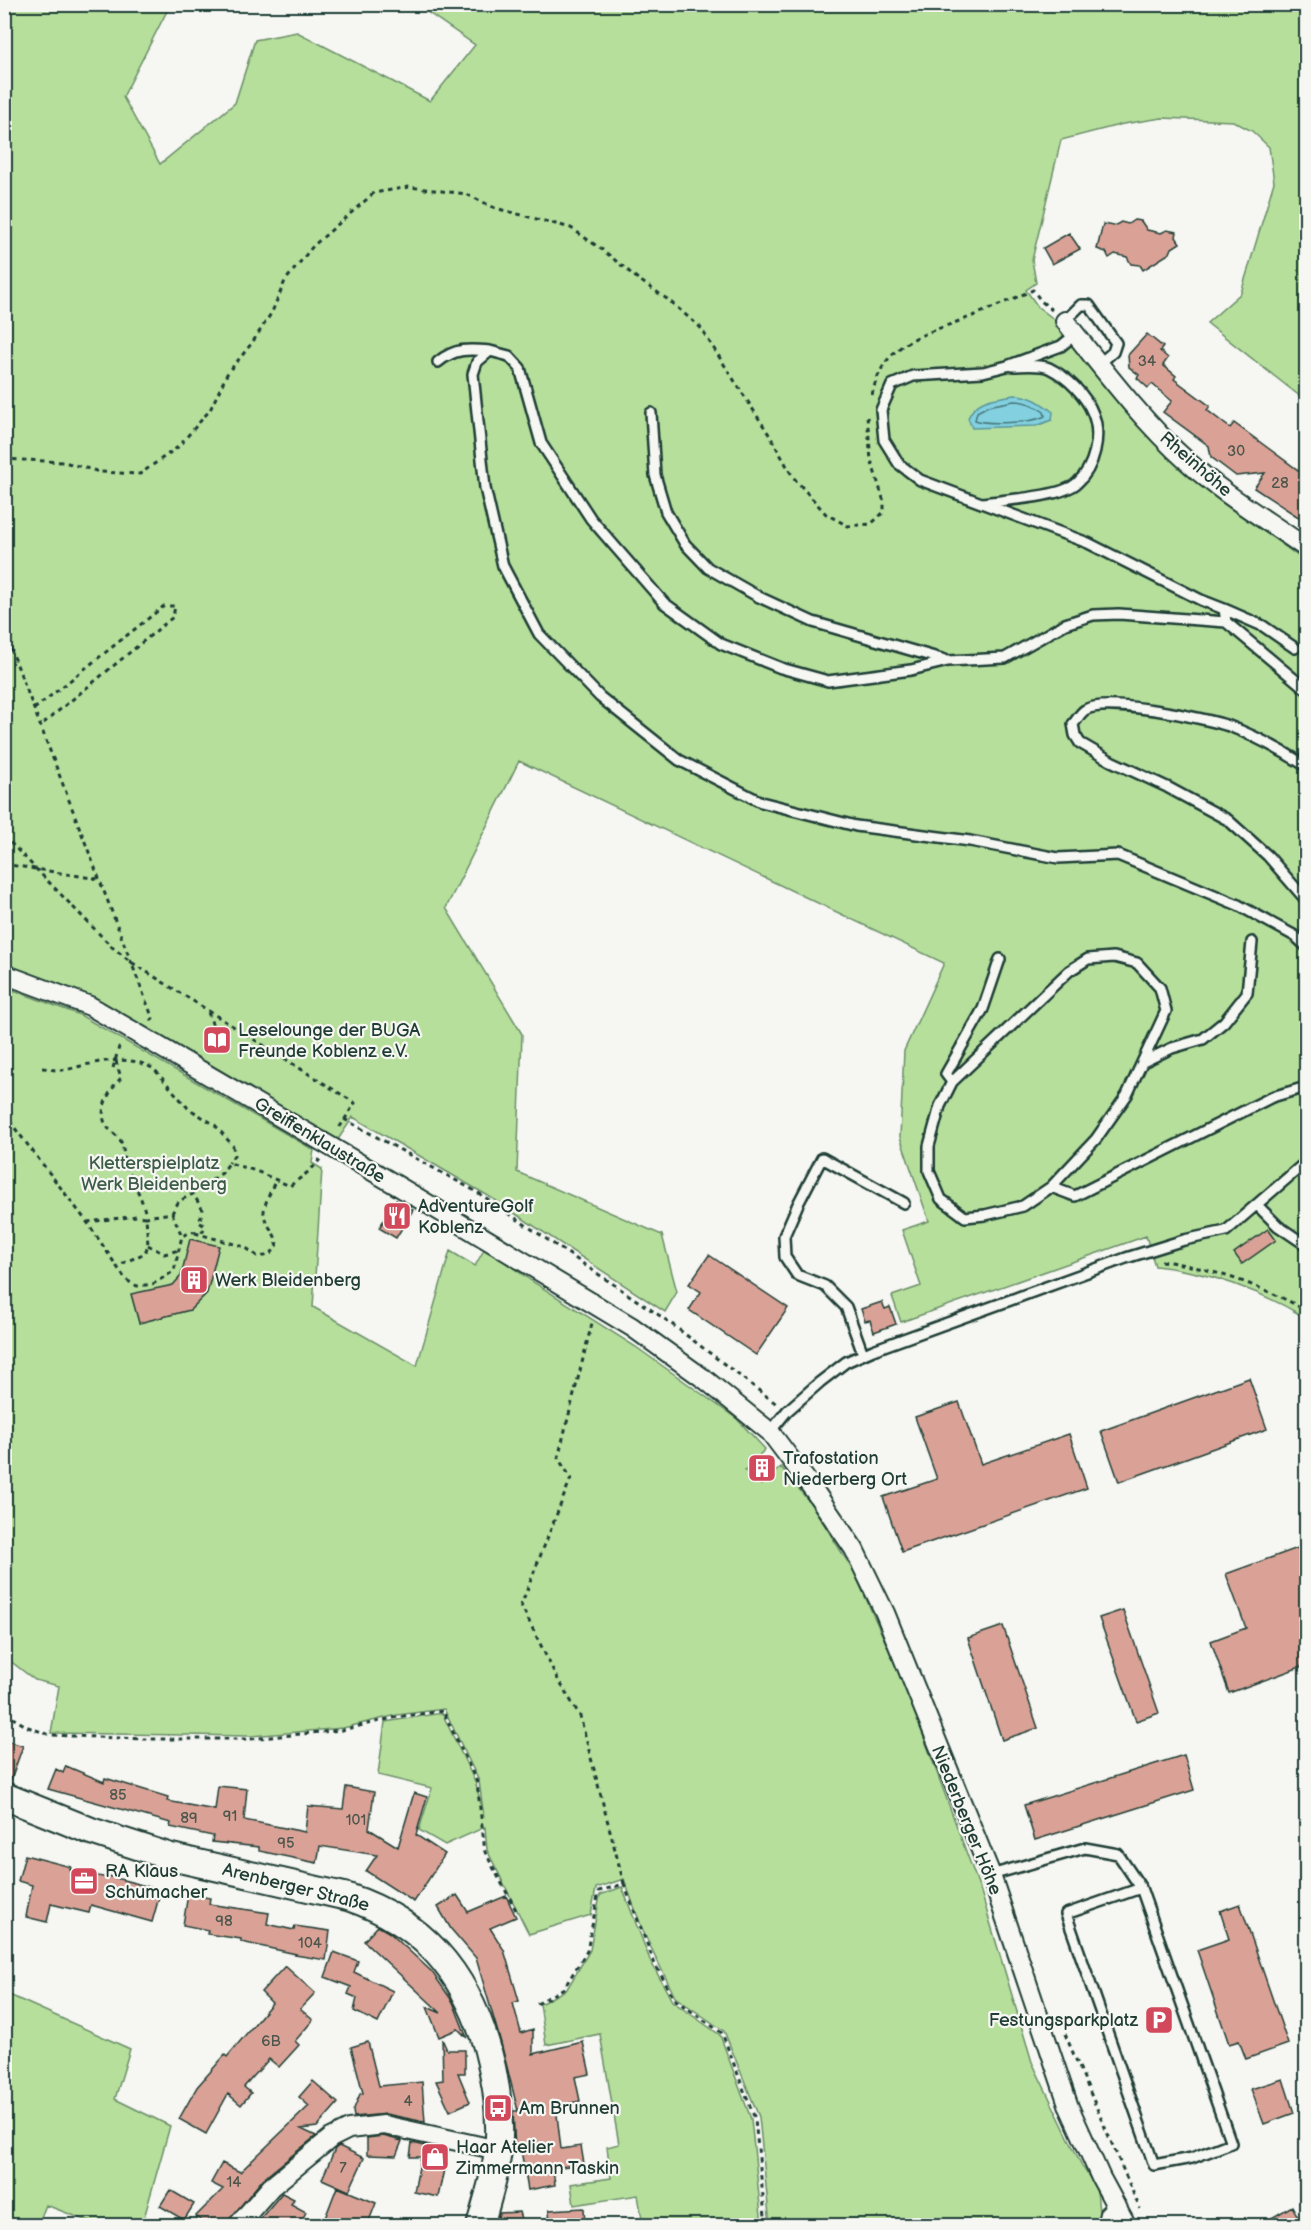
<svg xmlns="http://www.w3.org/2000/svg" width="1311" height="2230" font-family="'Balsamiq Sans',sans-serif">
  <rect width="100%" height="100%" fill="#f6f6f2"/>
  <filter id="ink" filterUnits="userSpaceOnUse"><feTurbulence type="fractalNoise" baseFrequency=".0167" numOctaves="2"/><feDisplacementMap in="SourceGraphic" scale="12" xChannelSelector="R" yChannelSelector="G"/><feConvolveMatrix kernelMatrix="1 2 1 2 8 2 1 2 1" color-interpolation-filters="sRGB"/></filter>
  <g filter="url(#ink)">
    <path fill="#b6df9c" stroke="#6a8e68" stroke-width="1.5" d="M5 5H170L123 97 160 164 235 103 255 40 297 32 430 101 475 45 417 5H1306V401L1207 323 1241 293 1274 182 1269 147 1252 131 1233 121 1162 118 1123 124 1061 140 1032 260 1036 283 1026 290 1038 307 1063 326 1145 429 1203 487 1306 562V1318C1262 1291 1206 1271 1155 1266L1146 1236 901 1322 892 1296 921 1286 902 1230 929 1221 900 1137 904 1051 944 963 519 761 446 908 522 1034 517 1172 662 1235 677 1292 665 1312 490 1197 353 1117 337 1141 5 967Z
      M5 987 80 1015 314 1150 312 1163 322 1169 313 1307 417 1366 450 1251 475 1266 485 1248 530 1280 636 1347 737 1419 765 1449 745 1471 761 1485 781 1467 812 1505 854 1572 905 1686 981 1892 1032 2062 1082 2166 1097 2189 1100 2225H770L759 2117 724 2031 675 1997 643 1931 624 1879 596 1888 591 1915 529 1934 487 1850 485 1827 445 1845 419 1830 432 1788 378 1775 385 1722 442 1713 476 1784 484 1817 479 1781 444 1709 397 1715 343 1728 251 1736 51 1733 59 1686 35 1680 5 1657Z
      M622 1887 650 1960 672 2001 720 2035 751 2119 762 2225H643L638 2195 574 2205 571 2184 611 2178 607 2147 619 2144 600 2034 546 2045 540 2004 567 1989 590 1950 600 1895Z
      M5 1993 130 2049 115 2099 170 2126 142 2225H98L46 2205 38 2225H5Z"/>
    <path fill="#82d0e0" stroke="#5a959b" stroke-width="1.5" d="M1014 395C1030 395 1040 402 1053 412L1052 420 1036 426 972 428 968 418C976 398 995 399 1014 395Z"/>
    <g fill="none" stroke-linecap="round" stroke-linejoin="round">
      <path stroke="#477879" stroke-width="1.5" d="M1014 401C1026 401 1034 405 1044 412L1045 416C1032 423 988 425 975 420L977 412 988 406Z"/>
    </g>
    <path fill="#daa296" stroke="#1f3d34" stroke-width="1.5" d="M1134 220 1141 221 1147 230 1161 233 1167 230 1177 232 1176 237 1180 243 1172 248 1170 253 1143 270 1140 265 1131 264 1127 257 1115 254 1109 258 1106 252 1097 249 1103 224 1114 226 1121 222 1128 224Z
      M1069 233 1080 249 1052 264 1043 248Z
      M1147 334 1163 347 1160 351 1168 358 1163 365 1176 376 1174 379 1210 406 1207 410 1230 428 1234 423 1306 476V522L1254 488 1265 473 1236 476 1211 457 1209 446 1163 412 1172 401 1152 384 1148 388 1137 378 1139 375 1129 367 1128 355Z
      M396 1200 413 1210 396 1238 379 1228Z
      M1268 1229 1276 1240 1242 1264 1234 1253Z
      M190 1239 219 1246 207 1293 190 1310 139 1323 131 1294 173 1285 181 1276Z
      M709 1255 788 1308 756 1355 689 1310 701 1292 689 1284Z
      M882 1302 885 1309 890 1307 896 1324 874 1332 870 1320 865 1321 861 1309Z
      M1249 1378 1267 1429 1119 1482 1101 1431Z
      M959 1402 981 1464 1069 1434 1087 1488 902 1552 883 1497 937 1479 915 1417Z
      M1306 1545V1665L1229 1693 1211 1641 1246 1628 1226 1574Z
      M1123 1610 1159 1713 1136 1721 1099 1618Z
      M1003 1626 1038 1728 1002 1740 968 1638Z
      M4 1740 23 1746 10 1782 4 1781Z
      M1184 1755 1194 1790 1035 1840 1024 1805Z
      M66 1766 104 1782 105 1778 168 1797 167 1801 215 1810 218 1786 247 1789 244 1820 305 1832 308 1806 343 1809 346 1787 374 1792 369 1829 398 1847 414 1793 427 1797 416 1835 445 1854 414 1902 366 1871 377 1855 320 1846 317 1863 259 1851V1847L212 1842 213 1836 170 1827 171 1823 48 1789 56 1769 63 1773Z
      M25 1855 71 1867 70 1870 107 1878 108 1876 161 1890 152 1922 91 1905 89 1913 51 1904 47 1922 26 1917 32 1885 18 1881Z
      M188 1894 210 1898 209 1904 269 1913 267 1924 294 1930 295 1926 330 1931 326 1960 295 1955 296 1954 241 1942V1939L207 1934 208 1930 183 1925Z
      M457 1895 468 1912 506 1896 516 1917 490 1928 504 1950 519 2001 513 2003 521 2033 533 2029V2054L583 2042 590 2074 575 2077 580 2101 556 2106 561 2149 581 2146 584 2164 553 2168 555 2185 528 2190 521 2150 515 2151 513 2111H518L501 2043 476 1958 451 1929 438 1907Z
      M1240 1904 1288 2044 1246 2059 1239 2041 1229 2044 1197 1950 1229 1939 1220 1911Z
      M378 1926 390 1933 432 1972 453 2002 467 2038 458 2029 439 2037 427 2007 441 2013 364 1941Z
      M334 1952 358 1961 354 1972 393 1991 378 2023 354 2011 357 1998 348 1994 351 1987 325 1977Z
      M285 1966 315 1993 300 2009 313 2020 295 2041 299 2045 279 2067 269 2059 244 2087 251 2093 241 2105 228 2094 206 2134 179 2119 197 2087 225 2055 227 2057 272 2003 261 1992Z
      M442 2039 447 2050H465V2073H458L470 2102 450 2111 436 2081 443 2080Z
      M368 2042 379 2086 422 2082 425 2122 386 2114 354 2117 353 2111 360 2094 363 2093 351 2047Z
      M1283 2079 1294 2113 1264 2124 1251 2089Z
      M313 2081 338 2103 317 2127 301 2129 316 2136 263 2179 224 2226H205L196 2216 223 2189 211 2183 222 2163 240 2172 309 2106 299 2097Z
      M383 2136 402 2141 396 2156 367 2155V2138Z
      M412 2143 448 2151 438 2197 414 2192 421 2157H410Z
      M339 2146 364 2158 349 2191 322 2179 335 2149Z
      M337 2187 376 2203 367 2226H322Z
      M170 2190 194 2204 184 2220 160 2206Z
      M282 2193 294 2199 291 2204 306 2212 299 2226H254Z
      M1292 2206 1303 2226H1258Z
      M584 2208 585 2226H550L549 2210Z
      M519 2212 523 2226H496L499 2213Z"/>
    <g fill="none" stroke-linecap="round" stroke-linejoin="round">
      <g stroke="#1f3d34" stroke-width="14">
        <path id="lane" d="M1065 321 1081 305H1089L1116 343 1113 352 1099 364
          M1076 334 1061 346 1007 366 983 372 913 376 892 385 881 410 884 440 899 464 920 480 1088 543 1201 600 1224 609 1226 622 1306 689
          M438 362C455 348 468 349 490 351
          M651 413 655 475 666 512 685 544 708 568 759 597 813 622 945 660
          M982 503C1004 500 1062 497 1077 483 1094 468 1102 436 1093 414 1086 395 1067 377 1049 368 1040 364 1023 366 1013 366
          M1224 609 1263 626 1295 648
          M1226 622 1119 614 1093 615 1065 624 1005 658 948 661 911 670 828 681 781 668 721 644 664 603 591 519 541 443 520 368 509 356 490 351 477 362 473 374 485 488 503 566 539 634 600 697 679 760 761 802 856 826 970 841 1058 858 1118 855 1238 905 1295 936 1306 946
          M1306 766C1283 751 1255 736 1229 726 1205 718 1105 697 1085 710 1080 713 1077 720 1073 724L1075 735 1080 743 1111 761 1167 787 1228 820 1268 856 1306 900
          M1114 957 1137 963 1160 988 1166 1011 1127 1095 1096 1139 1051 1187 1023 1206 985 1215 965 1217 941 1199 929 1171V1146L940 1106 952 1082 1069 971 1088 959Z
          M1143 1062 1172 1048 1203 1039 1224 1022 1247 993 1252 942
          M952 1082 946 1074 983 1009 1000 959
          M1051 1187 1075 1196 1272 1097 1306 1087
          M1257 1205 1278 1226 1306 1245
          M863 1354 846 1307 825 1286 797 1275 785 1257 784 1236 798 1204 822 1158 904 1203
          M770 1432 787 1411 820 1382 846 1362 873 1350 1126 1258 1184 1240 1226 1231 1306 1162
          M991 1875 1085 1848 1118 1854 1141 1888 1231 2143 1192 2158 1154 2165 1066 1914 1141 1888"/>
      </g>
      <g stroke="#1f3d34" stroke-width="22">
        <path id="street" d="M1065 321C1103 369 1142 421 1188 462 1224 495 1267 520 1306 548
          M4 974 90 1006 398 1186 632 1327 707 1381 770 1432 813 1489 854 1549 885 1613 991 1875 1069 2107 1101 2178 1127 2226
          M237 2226 271 2187 331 2138 349 2129 384 2125 498 2150
          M1106 2226 1109 2214 1118 2208"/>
      </g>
      <g stroke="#1f3d34" stroke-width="30">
        <path id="secondary" d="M4 1796 91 1831 171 1857 348 1897C423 1922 465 1972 487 2047 495 2076 500 2107 499 2137 498 2167 488 2196 480 2226"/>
      </g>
      <path stroke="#1f3d34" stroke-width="3" stroke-dasharray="4.5 4.5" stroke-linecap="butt" d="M872 395C884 340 924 335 970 317 991 309 1012 299 1033 290L1041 301 1052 310
        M4 459 64 462 100 472 140 474 178 447 210 410 227 374 252 343 272 312 285 281 313 246 374 193 409 187 466 194 495 208 571 228 604 251 638 279 667 299 700 327 770 436 793 477 826 514 848 526 871 524 884 512V502L871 460 867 416
        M4 631 153 1019 151 1021
        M34 709 164 606H175L173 617 40 726
        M4 836 112 947 131 962 355 1103 338 1130
        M4 864 98 879
        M208 1012 215 1032
        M116 1061 121 1078C111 1089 97 1109 106 1125 109 1131 118 1135 121 1142 124 1147 123 1155 125 1161 131 1180 143 1197 146 1217L172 1213 179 1201 193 1194 222 1173 229 1163 256 1171 290 1186C301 1177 313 1170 320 1159
        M42 1068C49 1068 55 1071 61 1070 71 1070 81 1065 90 1064 111 1059 137 1057 155 1070L188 1108 215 1125 233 1146 234 1155 229 1163
        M113 1068 119 1047 121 1046
        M4 1114 87 1222 126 1280 137 1286 153 1284 174 1271 182 1236 192 1232 203 1231 205 1226 199 1222 203 1210 193 1194
        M344 1119 477 1192 669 1322 778 1405
        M172 1213 182 1236
        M87 1222 137 1216 146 1217 148 1245 145 1253 117 1266
        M195 1233 245 1247 257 1256C264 1257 270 1256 274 1250 284 1238 262 1225 264 1211 265 1201 272 1190 275 1180
        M148 1245 164 1254 179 1250
        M1161 1261C1202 1265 1272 1289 1306 1311
        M4 1713 28 1727 50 1735 143 1739H250L342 1730 397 1717 443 1711 477 1782 485 1852 517 1912
        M624 1884 654 1962 674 1999 722 2033 755 2119 766 2226
        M537 2004 564 1988 587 1951 599 1891 624 1884 580 1716 556 1676 521 1605 571 1478 558 1458 592 1323
        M1065 2034 1140 2209"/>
      <use href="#lane" stroke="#f6f6f2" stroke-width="9"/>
      <use href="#street" stroke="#f6f6f2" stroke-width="18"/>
      <use href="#secondary" stroke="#f6f6f2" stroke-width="26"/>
    </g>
  </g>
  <defs>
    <g id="library-square" transform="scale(1.5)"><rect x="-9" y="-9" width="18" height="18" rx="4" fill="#d1495b" stroke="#f6f6f2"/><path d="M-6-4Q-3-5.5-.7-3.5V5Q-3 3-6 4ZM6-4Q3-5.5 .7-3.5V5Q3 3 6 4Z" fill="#fff"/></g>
    <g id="restaurant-square" transform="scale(1.5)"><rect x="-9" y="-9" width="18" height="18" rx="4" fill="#d1495b" stroke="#f6f6f2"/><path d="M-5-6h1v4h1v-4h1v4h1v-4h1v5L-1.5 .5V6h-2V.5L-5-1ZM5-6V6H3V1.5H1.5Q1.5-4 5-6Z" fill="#fff"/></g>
    <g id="building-square" transform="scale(1.5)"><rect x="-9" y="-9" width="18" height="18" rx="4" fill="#d1495b" stroke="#f6f6f2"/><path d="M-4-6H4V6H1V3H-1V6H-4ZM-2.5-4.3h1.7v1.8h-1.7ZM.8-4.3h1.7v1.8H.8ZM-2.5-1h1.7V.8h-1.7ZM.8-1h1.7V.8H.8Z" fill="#fff"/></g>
    <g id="office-square" transform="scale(1.5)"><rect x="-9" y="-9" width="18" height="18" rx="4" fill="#d1495b" stroke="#f6f6f2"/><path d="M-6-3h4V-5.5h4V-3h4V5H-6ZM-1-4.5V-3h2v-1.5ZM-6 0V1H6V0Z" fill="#fff"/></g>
    <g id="parking-square" transform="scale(1.5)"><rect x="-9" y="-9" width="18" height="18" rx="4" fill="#d1495b" stroke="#f6f6f2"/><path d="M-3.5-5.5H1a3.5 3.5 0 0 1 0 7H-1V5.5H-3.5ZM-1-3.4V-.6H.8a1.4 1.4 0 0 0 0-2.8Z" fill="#fff"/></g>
    <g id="bus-square" transform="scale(1.5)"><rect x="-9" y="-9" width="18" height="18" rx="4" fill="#d1495b" stroke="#f6f6f2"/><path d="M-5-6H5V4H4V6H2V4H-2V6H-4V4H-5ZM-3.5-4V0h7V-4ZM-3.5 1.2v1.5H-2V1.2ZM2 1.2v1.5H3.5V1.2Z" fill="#fff"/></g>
    <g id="shop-square" transform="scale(1.5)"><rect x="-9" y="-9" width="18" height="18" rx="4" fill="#d1495b" stroke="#f6f6f2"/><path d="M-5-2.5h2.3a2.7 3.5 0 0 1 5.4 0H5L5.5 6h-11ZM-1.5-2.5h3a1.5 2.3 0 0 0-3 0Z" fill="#fff"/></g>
  </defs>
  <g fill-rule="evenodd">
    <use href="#library-square" x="217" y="1040"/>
    <use href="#restaurant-square" x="397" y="1216"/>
    <use href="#building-square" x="194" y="1280"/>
    <use href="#building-square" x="762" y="1468"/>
    <use href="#office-square" x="84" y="1881"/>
    <use href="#parking-square" x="1159" y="2020"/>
    <use href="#bus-square" x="498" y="2108"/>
    <use href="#shop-square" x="435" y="2157"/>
  </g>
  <g text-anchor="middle" stroke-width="4.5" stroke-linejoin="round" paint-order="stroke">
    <g font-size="15" fill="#4e564c">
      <text x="1147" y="366">34</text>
      <text x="1236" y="456">30</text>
      <text x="1280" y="488">28</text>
      <text x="118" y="1800">85</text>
      <text x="230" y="1821">91</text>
      <text x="189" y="1823">89</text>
      <text x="356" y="1825">101</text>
      <text x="286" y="1848">95</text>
      <text x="224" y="1926">98</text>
      <text x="310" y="1948">104</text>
      <text x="271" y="2046">6B</text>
      <text x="408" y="2106">4</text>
      <text x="343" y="2173">7</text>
      <text x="234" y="2187">14</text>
    </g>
    <g font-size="18" fill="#1f3d34" stroke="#f6f6f2">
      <text transform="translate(1196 464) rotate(41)" y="6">Rheinhöhe</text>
      <text transform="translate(320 1140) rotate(31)" y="6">Greiffenklaustraße</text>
      <text transform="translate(967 1820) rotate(68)" y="6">Niederberger Höhe</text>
      <text transform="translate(296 1887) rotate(14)" y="6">Arenberger Straße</text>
    </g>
    <g font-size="18" fill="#1f3d34" stroke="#f6f6f2" text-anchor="start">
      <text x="238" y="1036">Leselounge der BUGA<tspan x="238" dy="21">Freunde Koblenz e.V.</tspan></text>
      <text x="418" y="1212">AdventureGolf<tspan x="418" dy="21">Koblenz</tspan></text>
      <text x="215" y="1286">Werk Bleidenberg</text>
      <text x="783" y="1464">Trafostation<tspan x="783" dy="21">Niederberg Ort</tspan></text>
      <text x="105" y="1877">RA Klaus<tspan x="105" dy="21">Schumacher</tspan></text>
      <text x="1138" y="2026" text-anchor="end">Festungsparkplatz</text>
      <text x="519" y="2114">Am Brunnen</text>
      <text x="456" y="2153">Haar Atelier<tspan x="456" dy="21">Zimmermann Taskin</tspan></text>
    </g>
    <g font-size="18" fill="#3d5d49" stroke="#f6f6f2">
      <text x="154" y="1169">Kletterspielplatz<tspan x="154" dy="21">Werk Bleidenberg</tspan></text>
    </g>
  </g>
  <rect width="1311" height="2230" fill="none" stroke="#f6f6f2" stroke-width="24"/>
  <rect x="12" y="12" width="1287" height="2206" fill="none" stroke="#1f3d34" stroke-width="2" filter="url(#ink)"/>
</svg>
